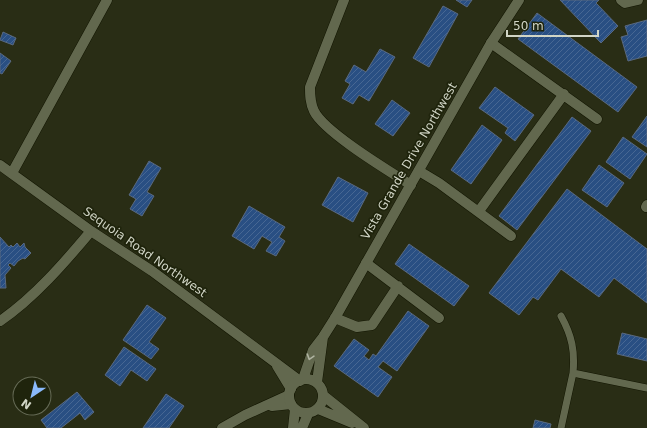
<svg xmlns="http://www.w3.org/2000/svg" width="647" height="428" font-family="'DejaVu Sans',sans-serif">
  <defs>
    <pattern id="building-hatch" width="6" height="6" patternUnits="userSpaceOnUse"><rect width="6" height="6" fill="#294f83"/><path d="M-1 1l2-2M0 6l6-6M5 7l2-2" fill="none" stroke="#476793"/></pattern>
  </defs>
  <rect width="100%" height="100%" fill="#292d15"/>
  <path fill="url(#building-hatch)" stroke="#59697f" d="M456 0H472L467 7Z
    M560 0H599L596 3 618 26 601 43Z
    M443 6 458 14 429 67 413 58Z
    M537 13 637 87 618 112 518 39Z
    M647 20V56L628 61 621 37 628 35 625 26Z
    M3 32 16 38 13 45 0 40Z
    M380 49 395 57 369 101 359 95 353 104 342 98 350 84 345 81 354 65 366 72Z
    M0 53 11 61 2 74 0 73Z
    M495 87 534 115 515 141 505 133 508 128 479 108Z
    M392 100 410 113 393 136 375 124Z
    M647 116V147L632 137Z
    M572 117 591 131 517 230 499 216Z
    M482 125 502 140 471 184 451 170Z
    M623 137 647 154 630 179 606 162Z
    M149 161 161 168 147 192 154 196 142 216 130 209 136 199 129 195Z
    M599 165 624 183 607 207 582 190Z
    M338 177 368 193 353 222 322 205Z
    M567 189 647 249V303L614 278 599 297 561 269 538 300 533 297 519 315 489 293Z
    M249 206 285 227 279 237 285 241 276 256 266 251 272 242 262 236 254 249 232 236Z
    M0 237 9 247 11 245 13 247 17 243 20 247 24 243 25 247 31 253 25 259 23 258 18 261 14 266 10 263 8 265 11 268 5 275 6 288H0Z
    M409 244 469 286 454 306 395 264Z
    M147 305 166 318 149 342 159 349 151 359 123 340Z
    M408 311 429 326 397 371 383 361 378 367 392 377 378 397 334 366 354 339 369 350 364 356 369 360 373 354 376 356Z
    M622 333 647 339V361L617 354Z
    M124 347 156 369 147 381 131 370 120 386 105 375Z
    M77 392 94 412 85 420 80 413 61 428H47L41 420Z
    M166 394 184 406 169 428H143Z
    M535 420 551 424 550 428H533Z"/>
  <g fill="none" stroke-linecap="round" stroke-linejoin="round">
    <g stroke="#121501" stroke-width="8">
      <path id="lane" d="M561 316C572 336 575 351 573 373
        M561 428 573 373 647 388"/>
    </g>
    <g stroke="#121501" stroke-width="11">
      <path id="street" d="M344 0 310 87C310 95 310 103 314 111 324 132 389 171 411 185
        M621 0 625 3 638 0
        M491 43 597 119
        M0 165 91 231 152 271 300 381
        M419 171 439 183 511 236
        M12 173 107 0
        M646 207 647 205
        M479 211 564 94
        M366 263 439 318
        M335 318 357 327 372 325 398 286
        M0 321C34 298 65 262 91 231
        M277 366 291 389
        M272 406 291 404
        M222 428 245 415 289 395"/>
    </g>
    <g stroke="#121501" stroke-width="11">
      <path id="secondary" d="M289 396a17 17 0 1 1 34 0a17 17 0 1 1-34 0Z
        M303 379 313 350 323 337 335 318 491 43 519 0
        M317 382 323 337
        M324 396 364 428
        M318 409 352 423
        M293 428 295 409
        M302 428 308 414"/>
    </g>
    <use href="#lane" stroke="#62684e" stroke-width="7"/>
    <use href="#street" stroke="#62684e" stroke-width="10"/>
    <use href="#secondary" stroke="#62684e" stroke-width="10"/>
  </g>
  <defs><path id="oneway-chevron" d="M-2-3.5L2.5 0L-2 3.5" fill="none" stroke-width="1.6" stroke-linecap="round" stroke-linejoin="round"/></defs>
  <use stroke="#b0b4a2" href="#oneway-chevron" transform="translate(310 357) rotate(108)"/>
  <g text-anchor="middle" stroke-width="3.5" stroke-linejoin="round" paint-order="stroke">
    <g font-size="12" fill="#d1d5c6" stroke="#1f240c">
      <text transform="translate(409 161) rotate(-60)" y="4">Vista Grande Drive Northwest</text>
      <text transform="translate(145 252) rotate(35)" y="4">Sequoia Road Northwest</text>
    </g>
  </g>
  <g transform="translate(32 396) rotate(215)"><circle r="19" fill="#1f240c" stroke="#666b56"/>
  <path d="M0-3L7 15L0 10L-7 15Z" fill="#8abafc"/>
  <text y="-6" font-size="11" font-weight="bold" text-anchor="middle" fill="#d1d5c6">N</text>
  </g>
  <path d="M507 30v6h91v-6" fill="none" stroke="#d1d5c6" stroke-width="2"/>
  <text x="513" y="30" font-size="12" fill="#d1d5c6" stroke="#1f240c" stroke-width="3" paint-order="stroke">50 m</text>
</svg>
